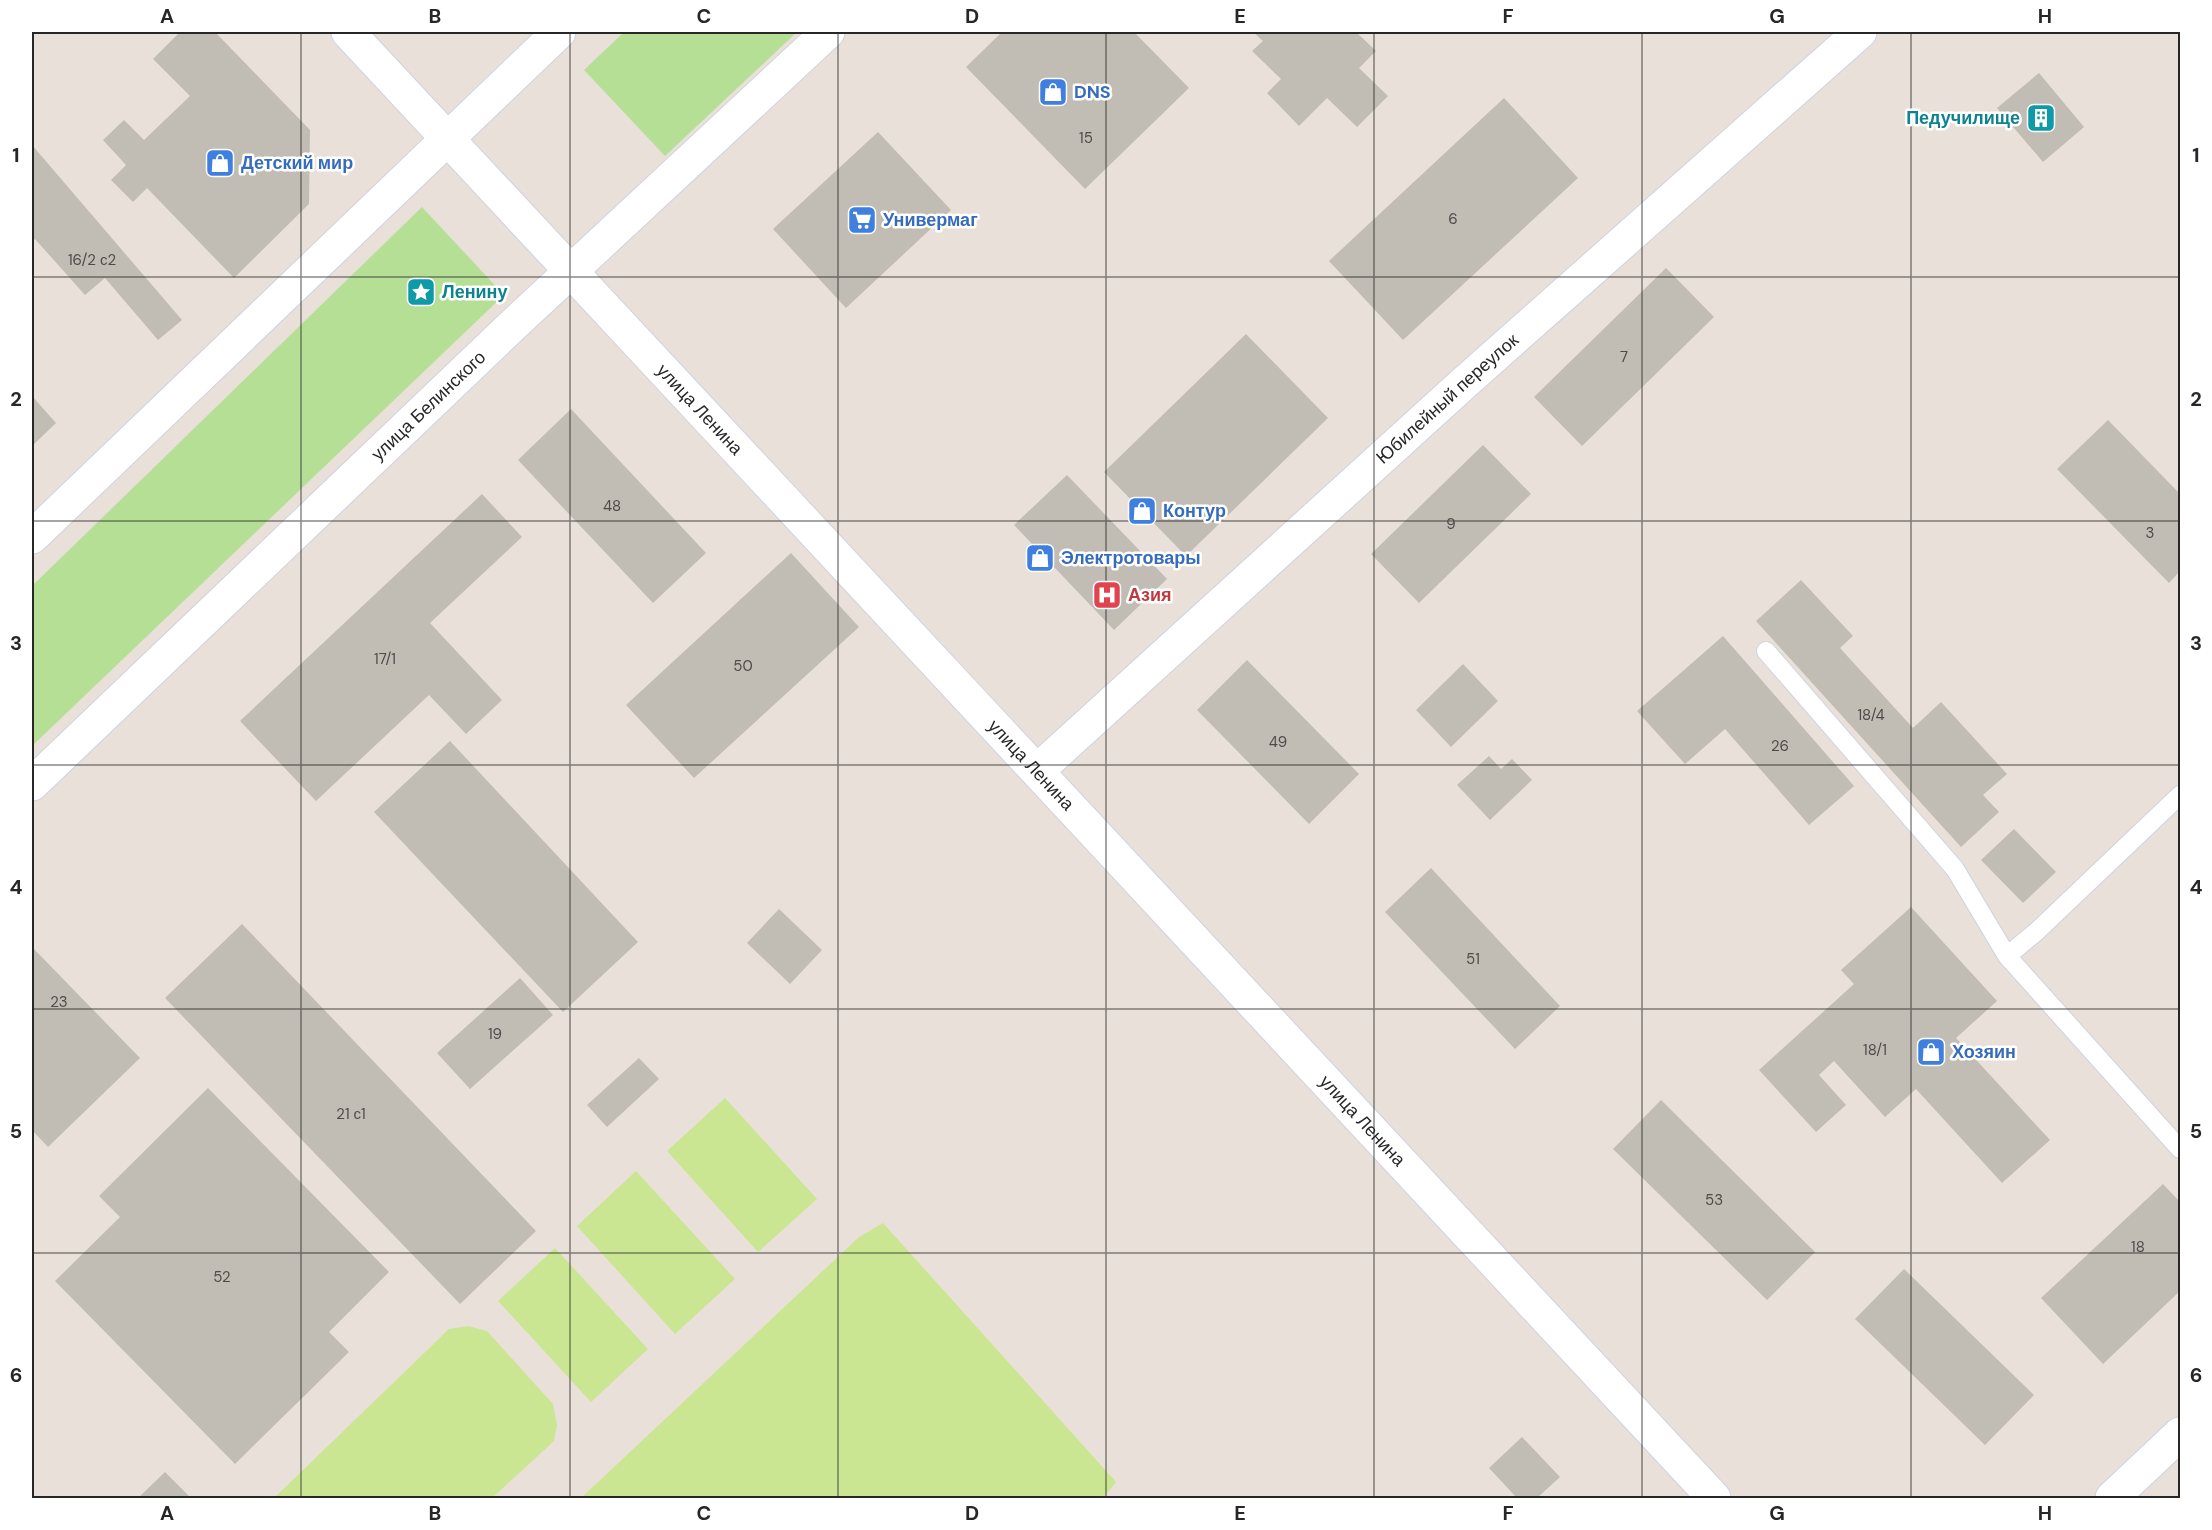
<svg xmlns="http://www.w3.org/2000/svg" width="2212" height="1530" font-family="'DM Sans',sans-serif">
  <rect width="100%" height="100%" fill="#e9e0d9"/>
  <path fill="#b6df96" d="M624 32H797L665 156 584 70Z
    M422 207 504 295 32 746V586Z"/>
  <path fill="#cbe692" d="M725 1098 817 1199 758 1252 667 1151Z
    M636 1171 735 1279 675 1334 577 1226Z
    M883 1223 1116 1482 1103 1498H581L859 1237Z
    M555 1248 648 1349 591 1402 498 1301Z
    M468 1326 487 1331 553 1404 557 1425 554 1441 492 1498H274L449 1329Z"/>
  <path fill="#c1bcb4" d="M180 32H215L310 130 309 204 234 278 147 188 133 202 111 180 126 165 103 140 124 120 144 140 190 96 153 59Z
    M1002 32H1134L1189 88 1085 189 966 67Z
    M1253 32H1356L1376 51 1359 68 1388 96 1357 127 1327 98 1299 126 1267 93 1281 79 1252 51 1263 41Z
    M2039 73 2084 127 2043 162 1997 108Z
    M1504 98 1578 178 1403 340 1329 261Z
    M878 132 951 210 846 308 773 229Z
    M32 145 182 320 158 340 105 278 85 295 35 239 32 242Z
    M1666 268 1714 317 1582 446 1534 397Z
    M1246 334 1328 418 1186 556 1104 472Z
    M32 396 56 423 32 446Z
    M571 409 706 553 653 603 518 460Z
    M2108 420 2180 494V571L2169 583 2057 469Z
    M1483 445 1531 494 1419 603 1371 554Z
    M1067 475 1167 579 1114 630 1014 525Z
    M482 494 522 537 430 623 502 700 466 734 429 695 316 801 240 721Z
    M791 553 859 627 694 778 626 705Z
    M1801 580 1853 636 1840 648 1913 728 1941 702 2007 774 1983 795 1999 812 1961 847 1756 621Z
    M1723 636 1854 786 1809 825 1725 729 1685 764 1637 711Z
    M1247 660 1359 774 1309 824 1197 710Z
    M1463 664 1498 701 1451 747 1416 710Z
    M450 741 638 942 563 1012 374 812Z
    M1489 756 1501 769 1512 759 1532 780 1490 820 1457 785Z
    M2014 829 2056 872 2023 903 1981 860Z
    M1431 868 1560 1006 1515 1049 1385 912Z
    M1911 907 1997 1001 1956 1038 2050 1140 2002 1183 1916 1089 1885 1117 1834 1061 1819 1075 1846 1105 1816 1132 1759 1070 1854 984 1841 970Z
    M779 909 822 950 790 984 747 943Z
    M242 924 536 1231 460 1304 165 998Z
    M32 947 140 1058 48 1147 32 1130Z
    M520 978 553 1015 470 1089 437 1053Z
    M639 1058 659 1079 607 1127 587 1105Z
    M208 1088 389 1272 329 1332 349 1352 235 1464 55 1281 120 1217 99 1196Z
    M1661 1100 1815 1252 1767 1300 1613 1149Z
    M2163 1184 2180 1202V1291L2103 1364 2041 1298Z
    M1904 1269 2034 1395 1985 1445 1855 1319Z
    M1522 1437 1560 1477 1537 1498H1517L1489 1468Z
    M165 1472 191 1498H138Z"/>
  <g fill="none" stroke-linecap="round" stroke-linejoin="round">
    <g stroke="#ced3e0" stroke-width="20">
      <path id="service" d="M1766 651 1955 869 2007 956 2180 1149
        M2007 956 2036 932 2180 795"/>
    </g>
    <g stroke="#ced3e0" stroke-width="35">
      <g id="minor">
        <path id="s1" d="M1037 771 1464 383 1860 32"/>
      </g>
    </g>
    <g stroke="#ced3e0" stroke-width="35">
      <g id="tertiary">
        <path id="s2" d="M348 32 1714 1498"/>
        <path d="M32 537 559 32"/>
        <path id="s3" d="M32 784 513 325 828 32"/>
        <path d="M2112 1498 2180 1434"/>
      </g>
    </g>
    <use href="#service" stroke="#fff" stroke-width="18"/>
    <use href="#minor" stroke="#fff" stroke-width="33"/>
    <use href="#tertiary" stroke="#fff" stroke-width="33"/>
  </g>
  <path fill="none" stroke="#272727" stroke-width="1.5" stroke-opacity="0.55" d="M301 32V1498M570 32V1498M838 32V1498M1106 32V1498M1374 32V1498M1642 32V1498M1911 32V1498M32 277H2180M32 521H2180M32 765H2180M32 1009H2180M32 1253H2180"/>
  <defs>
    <g id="shop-square" transform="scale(1.5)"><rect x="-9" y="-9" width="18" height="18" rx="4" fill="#3f7fe0" stroke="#fff"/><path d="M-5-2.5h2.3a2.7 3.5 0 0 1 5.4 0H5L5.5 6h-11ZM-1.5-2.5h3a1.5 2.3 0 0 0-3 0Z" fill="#fff"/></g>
    <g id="building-square" transform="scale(1.5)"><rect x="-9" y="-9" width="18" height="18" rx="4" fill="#0f9aa8" stroke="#fff"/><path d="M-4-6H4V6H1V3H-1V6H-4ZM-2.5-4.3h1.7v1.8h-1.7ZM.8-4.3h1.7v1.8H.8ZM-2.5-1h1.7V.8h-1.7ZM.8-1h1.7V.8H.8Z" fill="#fff"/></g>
    <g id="supermarket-square" transform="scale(1.5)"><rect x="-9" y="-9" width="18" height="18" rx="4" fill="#3f7fe0" stroke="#fff"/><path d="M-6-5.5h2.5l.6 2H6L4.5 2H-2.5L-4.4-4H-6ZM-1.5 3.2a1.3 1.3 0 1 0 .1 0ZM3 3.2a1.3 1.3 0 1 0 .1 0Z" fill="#fff"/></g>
    <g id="sight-square" transform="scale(1.5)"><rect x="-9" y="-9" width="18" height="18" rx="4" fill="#0f9aa8" stroke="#fff"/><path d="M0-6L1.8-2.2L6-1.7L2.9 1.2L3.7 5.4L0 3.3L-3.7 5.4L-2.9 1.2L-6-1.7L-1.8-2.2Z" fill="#fff"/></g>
    <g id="hospital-square" transform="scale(1.5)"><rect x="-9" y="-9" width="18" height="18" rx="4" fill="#e0444e" stroke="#fff"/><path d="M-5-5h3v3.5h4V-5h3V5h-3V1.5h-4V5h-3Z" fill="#fff"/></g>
  </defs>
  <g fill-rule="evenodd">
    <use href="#shop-square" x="1053" y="92"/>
    <use href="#building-square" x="2041" y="118"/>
    <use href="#shop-square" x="220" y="163"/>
    <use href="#supermarket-square" x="862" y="220"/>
    <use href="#sight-square" x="421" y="292"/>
    <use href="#shop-square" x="1142" y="511"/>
    <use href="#shop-square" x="1040" y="558"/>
    <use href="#hospital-square" x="1107" y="595"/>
    <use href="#shop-square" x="1931" y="1052"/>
  </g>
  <g text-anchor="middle" stroke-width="5" stroke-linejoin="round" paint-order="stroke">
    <g font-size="15" fill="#4e4c4a">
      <text x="1086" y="143">15</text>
      <text x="1453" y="224">6</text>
      <text x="92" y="265">16/2 с2</text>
      <text x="1624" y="362">7</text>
      <text x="612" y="511">48</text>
      <text x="1451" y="529">9</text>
      <text x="2150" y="538">3</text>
      <text x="385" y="664">17/1</text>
      <text x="743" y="671">50</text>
      <text x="1871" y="720">18/4</text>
      <text x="1278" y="747">49</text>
      <text x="1780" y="751">26</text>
      <text x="1473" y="964">51</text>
      <text x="59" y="1007">23</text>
      <text x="495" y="1039">19</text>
      <text x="1875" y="1055">18/1</text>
      <text x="351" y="1119">21 с1</text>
      <text x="1714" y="1205">53</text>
      <text x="2138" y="1252">18</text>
      <text x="222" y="1282">52</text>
    </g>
    <g font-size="18" font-weight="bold" fill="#366cbe" stroke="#fff" text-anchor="start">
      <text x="1074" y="98">DNS</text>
      <text x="241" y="169">Детский мир</text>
      <text x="883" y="226">Универмаг</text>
      <text x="1163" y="517">Контур</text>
      <text x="1061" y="564">Электротовары</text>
      <text x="1952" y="1058">Хозяин</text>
    </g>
    <g font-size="18" font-weight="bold" fill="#0d838f" stroke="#fff" text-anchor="end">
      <text x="2020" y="124">Педучилище</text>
      <text x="442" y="298" text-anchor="start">Ленину</text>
    </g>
    <g font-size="18" fill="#272727" stroke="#fff">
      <text dy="6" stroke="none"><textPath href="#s1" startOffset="554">Юбилейный переулок</textPath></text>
      <text dy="6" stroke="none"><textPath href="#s3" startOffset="548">улица Белинского</textPath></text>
      <text dy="6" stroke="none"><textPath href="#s2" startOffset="516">улица Ленина</textPath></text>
      <text dy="6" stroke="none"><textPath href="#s2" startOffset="1002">улица Ленина</textPath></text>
      <text dy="6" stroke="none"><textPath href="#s2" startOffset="1488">улица Ленина</textPath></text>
    </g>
    <g font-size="18" font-weight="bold" fill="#be3a42" stroke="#fff" text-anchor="start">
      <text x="1128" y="601">Азия</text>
    </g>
  </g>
  <rect width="2212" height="1530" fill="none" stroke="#ffffff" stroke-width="66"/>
  <rect x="33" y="33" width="2146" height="1464" fill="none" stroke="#272727" stroke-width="2"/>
  <g font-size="20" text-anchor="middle" font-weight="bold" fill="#272727">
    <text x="167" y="23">A</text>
    <text x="435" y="23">B</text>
    <text x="704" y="23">C</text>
    <text x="972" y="23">D</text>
    <text x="1240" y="23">E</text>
    <text x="1508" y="23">F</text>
    <text x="1777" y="23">G</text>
    <text x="2045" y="23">H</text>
    <text x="16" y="162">1</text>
    <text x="2196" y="162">1</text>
    <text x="16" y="406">2</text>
    <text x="2196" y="406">2</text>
    <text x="16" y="650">3</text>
    <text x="2196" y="650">3</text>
    <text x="16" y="894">4</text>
    <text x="2196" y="894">4</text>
    <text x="16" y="1138">5</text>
    <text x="2196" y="1138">5</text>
    <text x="16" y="1382">6</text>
    <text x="2196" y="1382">6</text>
    <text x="167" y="1520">A</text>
    <text x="435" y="1520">B</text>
    <text x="704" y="1520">C</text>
    <text x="972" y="1520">D</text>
    <text x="1240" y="1520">E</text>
    <text x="1508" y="1520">F</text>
    <text x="1777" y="1520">G</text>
    <text x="2045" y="1520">H</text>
  </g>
</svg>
